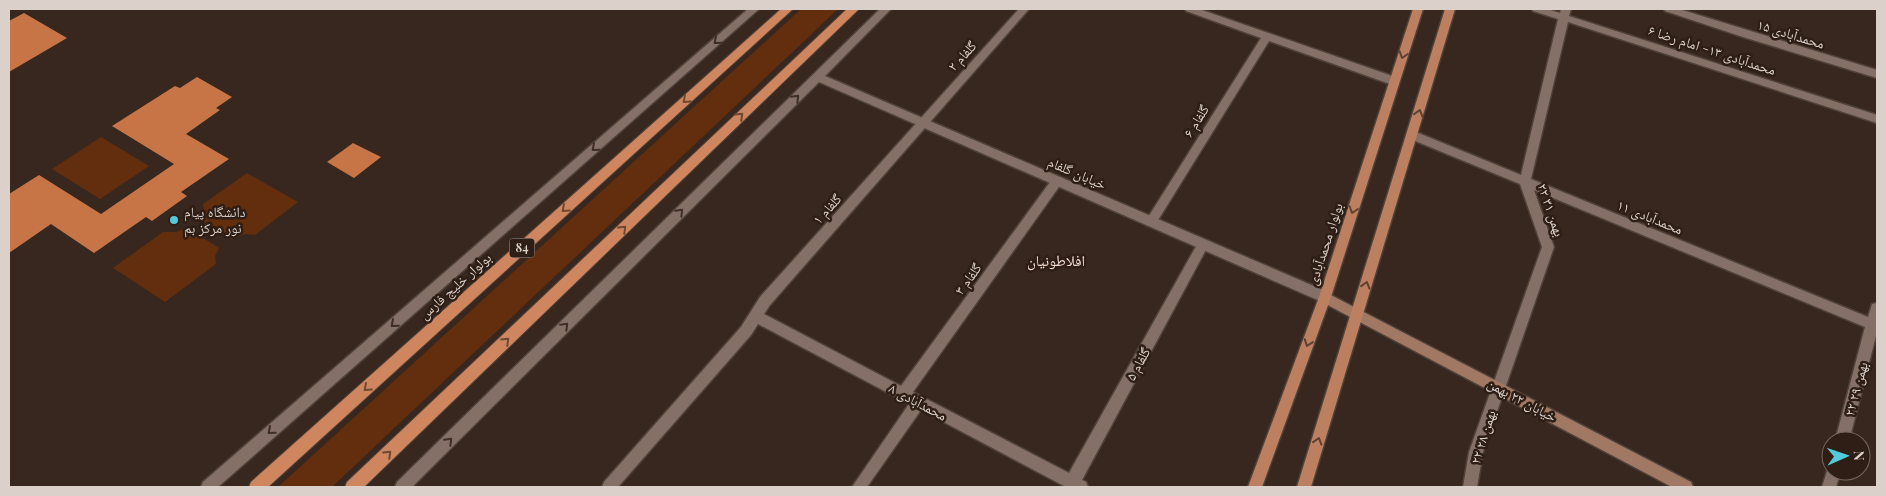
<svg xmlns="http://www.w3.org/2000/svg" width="1886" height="496" font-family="'Playfair Display','Noto Naskh Arabic',serif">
  <rect width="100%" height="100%" fill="#38271e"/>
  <path fill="#622e0d" d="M801 9H838L332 487H278Z
    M101 137 149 166 100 199 52 169Z
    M247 173 298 202 255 235 245 234 231 239 199 219 204 210 203 204Z
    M187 228 219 248 215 256 216 264 165 302 113 268 163 232H176Z"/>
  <path fill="#c77546" d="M24 13 67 38 9 72V21Z
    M197 77 232 97 216 108 220 110 186 134 229 159 181 192 187 196 152 221 146 217 94 253 51 224 9 253V194L39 175 101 214 174 164 112 126 175 86 180 88Z
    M353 143 381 157 354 178 327 162Z"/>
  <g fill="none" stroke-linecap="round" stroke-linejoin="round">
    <g stroke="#50423a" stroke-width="3">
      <path id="minor" d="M1019 9H1029L770 305 764 314 901 386 1053 178H1061L1063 181 1061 184 913 392 1069 473 1199 241H1207L1209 244 1082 480 1086 482 1088 487H1066L921 410 867 487H852L909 404 758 324 751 335 618 487H602L604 482 741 327 760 297Z
        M1185 9H1199L1398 78 1399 81 1398 84H1390L1269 41 1155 225H1147L1145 222 1147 219 1261 38 1186 11Z
        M1532 9H1547L1560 13 1561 9H1571L1569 16 1877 115V123L1568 22 1531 179 1868 317 1872 304 1877 303V332L1849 441H1835L1865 327 1534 190 1554 247 1483 452 1477 487H1463L1469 452 1542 247 1520 184 1408 138 1406 135 1412 131 1416 132 1521 175 1558 19 1533 11Z
        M1664 9H1679L1877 70V78L1743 37 1665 11Z
        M1831 465V471H1841L1836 487H1822L1827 471Z"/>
    </g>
    <g stroke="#50423a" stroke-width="3">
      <path id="tertiary" d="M748 9H759L218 487H201L203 482Z
        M880 9H891L825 76 1330 293 1331 297 1330 301 1325 302 1320 301 819 82 412 487H395L397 482Z"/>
    </g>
    <g stroke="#50423a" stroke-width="3">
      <path id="secondary" d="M1325 292 1691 482 1693 487H1672L1320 301 1319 297 1320 293Z"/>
    </g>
    <g stroke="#50423a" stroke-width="3">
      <path id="primary" d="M1413 9H1423L1331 297 1262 487H1248L1319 297Z
        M1445 9H1455L1311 487H1297Z"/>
    </g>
    <g stroke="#50423a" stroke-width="2">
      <path id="trunk" d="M781 9H793L268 487H249L251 482Z
        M847 9H859L364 487H345L347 482Z"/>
    </g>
    <use href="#minor" fill="#847066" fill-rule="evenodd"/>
    <use href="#tertiary" fill="#847066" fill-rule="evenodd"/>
    <use href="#secondary" fill="#a07863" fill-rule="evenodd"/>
    <use href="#primary" fill="#bc8060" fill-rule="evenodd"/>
    <use href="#trunk" fill="#cf865e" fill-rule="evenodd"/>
  </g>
  <defs><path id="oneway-chevron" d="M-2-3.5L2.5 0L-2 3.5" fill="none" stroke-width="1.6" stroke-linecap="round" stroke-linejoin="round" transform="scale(1.25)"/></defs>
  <g stroke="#3f2e25">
    <use href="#oneway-chevron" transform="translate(717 41) rotate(139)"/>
    <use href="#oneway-chevron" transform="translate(796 98) rotate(-45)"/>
    <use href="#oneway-chevron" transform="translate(595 148) rotate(139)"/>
    <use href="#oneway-chevron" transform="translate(680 212) rotate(-45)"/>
    <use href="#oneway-chevron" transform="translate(394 324) rotate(139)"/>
    <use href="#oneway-chevron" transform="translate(565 326) rotate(-45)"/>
    <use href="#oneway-chevron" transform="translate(271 431) rotate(139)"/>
    <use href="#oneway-chevron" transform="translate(449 441) rotate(-45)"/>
  </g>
  <g stroke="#60402f">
    <use href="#oneway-chevron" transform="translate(1403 55) rotate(108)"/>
    <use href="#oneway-chevron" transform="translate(1419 113) rotate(-73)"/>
    <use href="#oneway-chevron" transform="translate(1353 210) rotate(108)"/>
    <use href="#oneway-chevron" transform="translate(1366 285) rotate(-73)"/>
    <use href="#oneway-chevron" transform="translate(1308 343) rotate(110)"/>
    <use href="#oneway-chevron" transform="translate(1318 441) rotate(-73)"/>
  </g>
  <g stroke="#6e4832">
    <use href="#oneway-chevron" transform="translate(686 100) rotate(138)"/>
    <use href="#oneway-chevron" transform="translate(740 116) rotate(-44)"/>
    <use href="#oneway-chevron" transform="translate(565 209) rotate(138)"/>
    <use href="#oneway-chevron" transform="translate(623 229) rotate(-44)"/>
    <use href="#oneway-chevron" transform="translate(506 341) rotate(-44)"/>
    <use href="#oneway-chevron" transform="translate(367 388) rotate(138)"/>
    <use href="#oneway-chevron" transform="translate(388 454) rotate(-44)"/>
  </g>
  <circle fill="#53cadc" stroke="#2e1e15" stroke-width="2" cx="174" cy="220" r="5"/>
  <g text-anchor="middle" stroke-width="5" stroke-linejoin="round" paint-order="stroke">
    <rect fill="#2e1e15" stroke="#a79b94" stroke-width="1" x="509.5" y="238.5" width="25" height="19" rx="4"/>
    <g font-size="12" font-weight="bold" fill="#dbd0ca">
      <text x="522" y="252">84</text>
    </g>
    <g font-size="14" fill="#dbd0ca" stroke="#2e1e15">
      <text transform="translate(1791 34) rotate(17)" y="5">محمدآبادی ۱۵</text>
      <text transform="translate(1712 50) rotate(18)" y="5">محمدآبادی ۱۳- امام رضا ۶</text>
      <text transform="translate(962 56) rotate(-48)" y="5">گلفام ۲</text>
      <text transform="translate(1196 121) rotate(-58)" y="5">گلفام ۶</text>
      <text transform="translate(1077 173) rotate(23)" y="5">خیابان گلفام</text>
      <text transform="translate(827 209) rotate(-48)" y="5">گلفام ۱</text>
      <text transform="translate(1551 210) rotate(71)" y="5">۲۲ بهمن ۳۱</text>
      <text transform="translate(1650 217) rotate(22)" y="5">محمدآبادی ۱۱</text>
      <text transform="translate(1325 244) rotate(-72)" y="5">بولوار محمدآبادی</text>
      <text transform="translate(968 279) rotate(-54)" y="5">گلفام ۳</text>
      <text transform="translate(455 286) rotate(-42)" y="5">بولوار خلیج فارس</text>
      <text transform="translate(1138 364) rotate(-61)" y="5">گلفام ۵</text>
      <text transform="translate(1856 389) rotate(-75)" y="5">۲۲ بهمن ۲۹</text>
      <text transform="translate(1522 400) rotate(28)" y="5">خیابان ۲۲ بهمن</text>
      <text transform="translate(918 402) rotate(28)" y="5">محمدآبادی ۸</text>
      <text transform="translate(1483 437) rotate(-73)" y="5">۲۲ بهمن ۲۸</text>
    </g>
    <g font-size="14" fill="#dbd0ca" stroke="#2e1e15" text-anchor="start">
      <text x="184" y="217">دانشگاه پیام<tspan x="184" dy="16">نور مرکز بم</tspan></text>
    </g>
    <g font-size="15" fill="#f6dfd4" stroke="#2e1e15">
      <text x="1056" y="266">افلاطونیان</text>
    </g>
  </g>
  <rect width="1886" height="496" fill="none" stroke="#dbd0ca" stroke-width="20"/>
  <g transform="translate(1846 456) rotate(88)"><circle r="24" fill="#2e1e15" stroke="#73655d"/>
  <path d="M0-4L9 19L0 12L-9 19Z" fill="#53cadc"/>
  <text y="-8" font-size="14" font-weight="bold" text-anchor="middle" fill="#dbd0ca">N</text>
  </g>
</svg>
